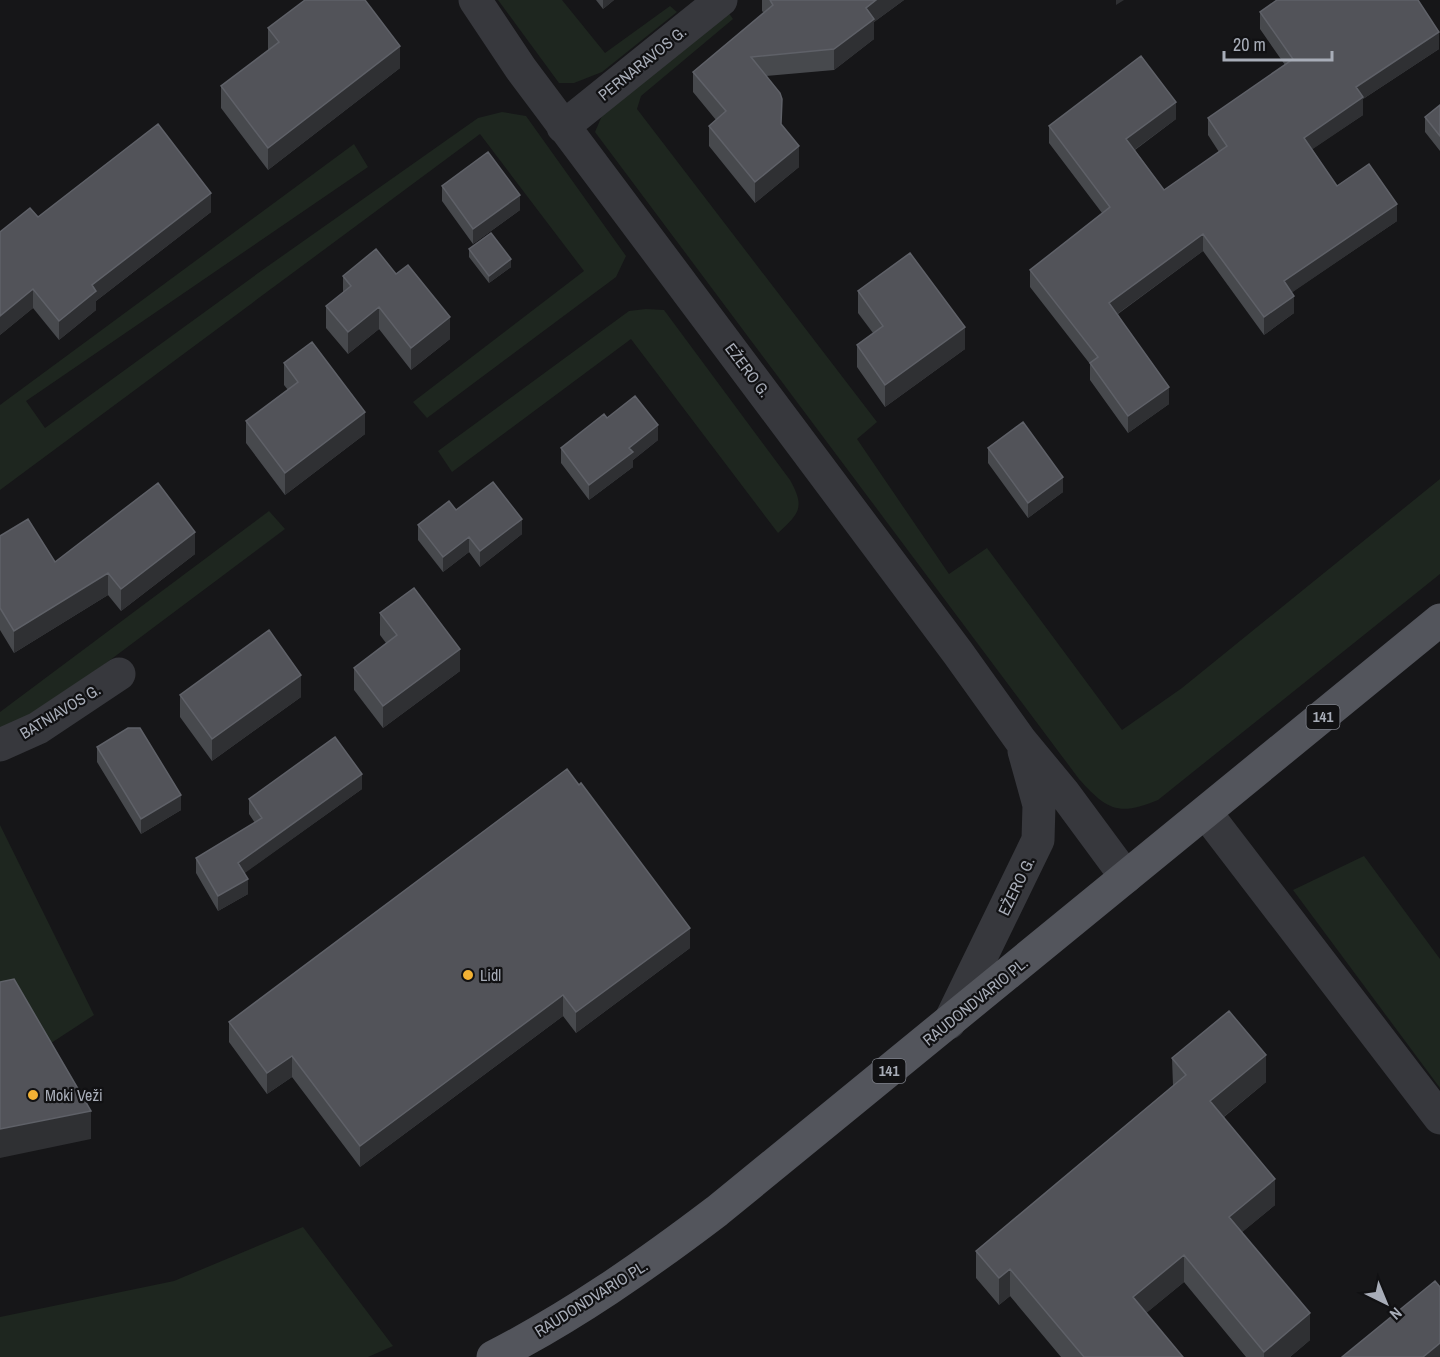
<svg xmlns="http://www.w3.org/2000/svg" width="1440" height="1357" font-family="'Archivo Narrow',sans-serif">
  <rect width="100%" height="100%" fill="#161618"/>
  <path fill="#1e261f" d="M498 0H562L605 53 670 6 677 12 602 72 574 83H559Z
    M726 9 733 19 641 96 637 109 877 422 857 439 949 574 987 548 1122 730 1182 688 1440 479V574L1158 800C1118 817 1106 809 1079 779L595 132 607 104Z
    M502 112 526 116 626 256 616 277 427 418 413 402 584 271 480 134 0 490V405L354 144 368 167 26 401 45 428 261 271 478 118Z
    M646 309 664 310 790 480C805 507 800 513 778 533L631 339 452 472 438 451 629 311Z
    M269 511 285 529 34 717 0 731V712Z
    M0 825 94 1015 39 1051 0 981Z
    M1364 856 1440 959V1088L1293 890Z
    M303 1227 393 1346 368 1357H0V1317L174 1281Z"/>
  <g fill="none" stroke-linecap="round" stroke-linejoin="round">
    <path stroke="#37383d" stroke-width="33" d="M475 0 521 69 958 653 1021 741 1064 793 1126 877
      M563 127 721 0
      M0 745 38 728 119 674
      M1206 813 1440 1118
      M949 1023 1038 840 1039 805 1024 751"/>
    <path stroke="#53555c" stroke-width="33" d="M493 1357C573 1316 646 1265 717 1211L1440 620"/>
  </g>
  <path fill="#47494d" d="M596 0H614L603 9Z
    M762 0H904L874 22V39L834 70 766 76 782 126 799 167 755 203 709 146V126L716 120 693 92V72L764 13 762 11Z
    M1260 12 1439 49 1363 99V115L1312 149 1337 186 1397 221 1292 292 1294 313 1264 335 1203 251 1118 314 1169 404 1128 433 1090 380V364L1030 287V270L1102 213 1049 143V126L1176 119 1135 150 1164 190 1219 152 1208 135V118L1285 65 1260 29Z
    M268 28 400 68 268 170 221 108V86L268 50Z
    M1440 105V151L1425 132V117Z
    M442 186 520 210 473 244 442 201Z
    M211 212 96 301V310L59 340 33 308 0 335 38 217Z
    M469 249 511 267 489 283 469 257Z
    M396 274 450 339 411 370 379 329 348 354 326 328V306L343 293V276Z
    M858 291 965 349 885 407 857 367V345L873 333 858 313Z
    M284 363 365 434 285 495 246 443V421L288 390 284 385Z
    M607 418 658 440 633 460V467L589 500 561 463V448Z
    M988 448 1063 492 1028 518 988 463Z
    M456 510 522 534 480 567 469 552 443 572 418 540V525Z
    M0 536 55 562 195 554 121 611 108 595 14 653 0 630Z
    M380 613 460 671 383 728 354 690V668L386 643 380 635Z
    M180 695 301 697 212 761 180 717Z
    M97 747 181 810 141 834 97 762Z
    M362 789 244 873 248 894 218 911 196 873V858L255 823 249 814V799Z
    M690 948 576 1033 563 1016 360 1167 292 1077 267 1094 229 1042V1022Z
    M1172 1058 1266 1082 1224 1117 1275 1205 1242 1232 1310 1340 1290 1357H1246L1184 1282 1146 1313 1183 1357H1061L1010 1296 999 1305 976 1278V1251L1173 1086Z"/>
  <path fill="#2f3033" d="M603 0H614L603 9Z
    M876 0H904L874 22V39L834 70V49L866 8Z
    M1116 0H1124L1116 5Z
    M1439 32V49L1363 99V115L1304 155V138L1356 87Z
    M400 46V68L268 170V148Z
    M1176 102V119L1126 156V139Z
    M799 146V167L755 203V182Z
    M211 193V212L96 301V310L59 340V321L92 285Z
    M520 195V210L473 244V229Z
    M1397 204V221L1284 298V281Z
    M1203 234V251L1109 320V303Z
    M511 259V267L489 283V276Z
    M33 289V308L0 335V316Z
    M1294 296V313L1264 335V317Z
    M379 307V329L348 354V332Z
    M450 317V339L411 370V348Z
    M965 327V349L885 407V385Z
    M1169 387V404L1128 433V416Z
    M365 412V434L285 495V473Z
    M658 425V440L633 460V467L589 500V485L629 448Z
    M1063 477V492L1028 518V503Z
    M522 519V534L480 567V551Z
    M195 532V554L121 611V589Z
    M469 537V552L443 572V557Z
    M108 573V595L14 653V631Z
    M460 649V671L383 728V706Z
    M301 675V697L212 761V739Z
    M362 774V789L238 878V863Z
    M181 795V810L141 834V819Z
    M248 879V894L218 911V896Z
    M690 928V948L576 1033V1012Z
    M563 995V1016L360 1167V1146Z
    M1266 1055V1082L1210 1128V1101Z
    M292 1056V1077L267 1094V1073Z
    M91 1111V1139L0 1158V1129Z
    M1275 1179V1205L1229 1243V1217Z
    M1184 1255V1282L1133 1324V1297Z
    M1010 1269V1296L999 1305V1278Z
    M1310 1313V1340L1290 1357H1264V1352Z
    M1440 1343V1357H1423Z"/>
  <path fill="#525359" stroke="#5f6168" stroke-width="1.5" d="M305 0H365L400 46 268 148 221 86 279 42 268 28Z
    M770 0H876L866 8 874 19 834 49 751 57 780 93 782 99 781 124 799 146 755 182 709 126 726 111 693 72 773 5Z
    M1277 0H1418L1439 32 1356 87 1363 97 1304 138 1337 186 1369 164 1397 204 1284 281 1294 296 1264 317 1203 234 1109 303 1169 387 1128 416 1090 363 1098 357 1030 270 1110 207 1049 126 1141 56 1176 102 1126 139 1164 190 1227 146 1208 118 1293 59 1260 12Z
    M1440 105V136L1425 117Z
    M158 124 211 193 92 285 96 291 59 321 33 289 0 316V232L30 208 38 217Z
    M488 152 520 195 473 229 442 186Z
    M491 233 511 259 489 276 469 249Z
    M376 249 396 274 408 265 450 317 411 348 379 307 348 332 326 306 351 286 343 276Z
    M910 253 965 327 885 385 857 345 883 326 858 291Z
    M312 342 365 412 285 473 246 421 298 382 284 363Z
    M635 396 658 425 629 448 633 452 589 485 561 448 604 414 607 418Z
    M1023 422 1063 477 1028 503 988 448Z
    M493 482 522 519 480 551 469 537 443 557 418 525 449 501 456 510Z
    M158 483 195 532 121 589 108 573 14 631 0 608V536L28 519 55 562Z
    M414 588 460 649 383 706 354 668 397 635 380 613Z
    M269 630 301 675 212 739 180 695Z
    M128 728H140L181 795 141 819 97 747Z
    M335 737 362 774 238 863 248 879 218 896 196 858 262 818 249 799Z
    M567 769 579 785 581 783 690 928 576 1012 563 995 360 1146 292 1056 267 1073 229 1022Z
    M14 979 91 1111 0 1129V982Z
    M1229 1011 1266 1055 1210 1101 1275 1179 1229 1217 1310 1313 1264 1352 1184 1255 1133 1297 1183 1357H1084L1010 1269 999 1278 976 1251 1186 1075 1172 1058Z
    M1435 1281 1440 1287V1343L1423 1357H1342Z"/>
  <g fill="#f2b134" stroke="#111113" stroke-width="2">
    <circle cx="468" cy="975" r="6"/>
    <circle cx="33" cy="1095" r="6"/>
  </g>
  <g text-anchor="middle" stroke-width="4.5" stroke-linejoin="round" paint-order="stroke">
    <g fill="#111113" stroke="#7b7e86" stroke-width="1.5">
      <rect x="1306.5" y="705" width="33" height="24" rx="4.5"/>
      <rect x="872.5" y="1059" width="33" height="24" rx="4.5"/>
    </g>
    <g font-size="15" font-weight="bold" fill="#a8adb8">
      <text x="1323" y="722">141</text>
      <text x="889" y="1076">141</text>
    </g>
    <g font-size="16" fill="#a8adb8" stroke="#111113">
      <text transform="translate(642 63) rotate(-39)" y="6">PERNARAVOS G.</text>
      <text transform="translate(748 370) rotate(53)" y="6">EŽERO G.</text>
      <text transform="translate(60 711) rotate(-31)" y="6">BATNIAVOS G.</text>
      <text transform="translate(1016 886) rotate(-64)" y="6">EŽERO G.</text>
      <text transform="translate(975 1001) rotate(-39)" y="6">RAUDONDVARIO PL.</text>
      <text transform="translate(591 1298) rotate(-32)" y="6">RAUDONDVARIO PL.</text>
    </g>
    <g font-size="16" fill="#a8adb8" stroke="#111113" text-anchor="start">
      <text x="480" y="981">Lidl</text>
      <text x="45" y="1101">Moki Veži</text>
    </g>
  </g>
  <g transform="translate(1386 1303) rotate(137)" stroke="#111113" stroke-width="4.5" paint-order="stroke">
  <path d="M0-4.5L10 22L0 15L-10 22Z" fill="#a8adb8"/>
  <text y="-9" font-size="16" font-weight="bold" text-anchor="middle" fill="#a8adb8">N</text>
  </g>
  <path d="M1224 51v9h108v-9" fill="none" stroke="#a8adb8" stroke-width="3"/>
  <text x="1233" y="51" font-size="18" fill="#a8adb8" stroke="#111113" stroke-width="4.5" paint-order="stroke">20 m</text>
</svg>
